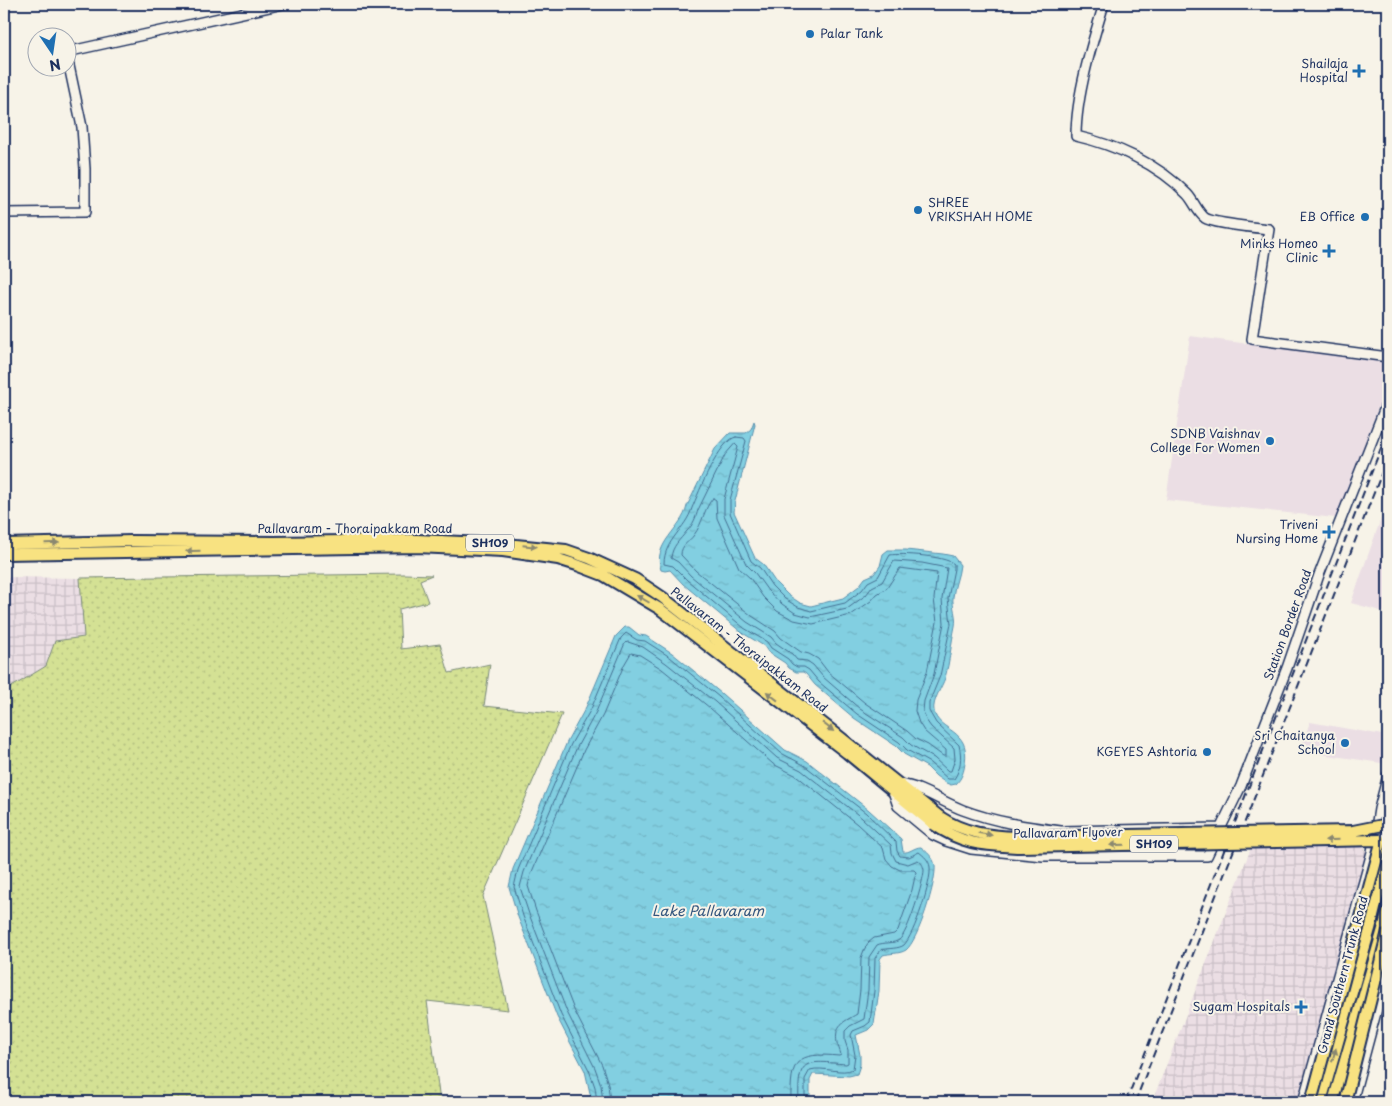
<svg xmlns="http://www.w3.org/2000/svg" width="1392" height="1106" font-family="'Playpen Sans',sans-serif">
  <defs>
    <pattern id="industrial-grid" width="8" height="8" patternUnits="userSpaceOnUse" patternTransform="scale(1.25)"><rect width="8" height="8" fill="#ebdee4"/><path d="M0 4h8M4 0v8" fill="none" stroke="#c9bfc6"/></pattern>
    <pattern id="grass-dots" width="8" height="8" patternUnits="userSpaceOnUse" patternTransform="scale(1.25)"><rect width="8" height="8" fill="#d4e194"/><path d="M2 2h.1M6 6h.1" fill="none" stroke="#b5c182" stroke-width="1.8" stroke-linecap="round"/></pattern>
    <pattern id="water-ripples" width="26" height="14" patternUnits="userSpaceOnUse" patternTransform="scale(1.25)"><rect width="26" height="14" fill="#82cfe1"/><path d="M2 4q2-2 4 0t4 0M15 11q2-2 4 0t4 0" fill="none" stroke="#70b2c3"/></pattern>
  </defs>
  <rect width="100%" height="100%" fill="#f7f3e8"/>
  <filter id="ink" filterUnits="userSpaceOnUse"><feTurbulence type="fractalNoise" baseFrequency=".02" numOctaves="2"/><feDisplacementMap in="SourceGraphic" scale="10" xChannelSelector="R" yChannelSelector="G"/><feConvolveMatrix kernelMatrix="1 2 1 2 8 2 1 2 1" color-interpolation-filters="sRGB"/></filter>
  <g filter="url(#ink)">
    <path fill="#ebdee4" d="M1190 336 1388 363V382L1336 518 1166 500Z
      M1388 499V613L1351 603Z
      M1310 722 1388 736V764L1300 751Z"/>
    <path fill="url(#industrial-grid)" d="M4 577 80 578 84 637 55 641 46 666 10 688 4 685Z
      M1344 845H1361L1370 855 1301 1102H1152L1251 848Z"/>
    <path fill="url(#grass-dots)" stroke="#788879" d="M405 574 432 575 420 580 428 602 399 609 401 649 440 644 449 673 490 664 484 706 562 714 483 896 508 1010 427 1001 440 1102H4V685L10 688 46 666 55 641 84 637 80 578Z"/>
    <path fill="url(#water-ripples)" stroke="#598fad" d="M754 421 755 424 735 501 734 512 755 558 763 564 776 583 788 595 800 603 811 606 843 598 859 586 865 578 874 574 880 566 883 554 888 550H906L943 554 953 556 960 565C959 576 954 586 953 597 952 607 957 616 955 626 951 643 950 661 945 678 942 687 932 701 934 711 938 732 971 728 965 763 964 771 962 778 956 784L951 785 946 783 936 776 927 767 904 754 896 746 854 718 815 685 806 674 803 672H796L789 668 785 663 768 652 764 646 741 632 683 584 670 570 665 571 661 570C652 543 682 529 687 506L715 449 730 433H746L751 429Z
      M625 627H629L639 635 646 636 672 653 722 694 785 750 807 761 869 810 901 839 903 852C910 853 914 847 921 847 927 852 933 857 935 865 937 881 918 941 906 950 900 954 890 953 883 955L880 959 879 991 874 1024 868 1030 856 1035 860 1055V1065L857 1074 849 1076 813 1074 810 1080V1102H592L585 1071 557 1017 518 917 509 887 513 869 567 742 586 707 616 636Z"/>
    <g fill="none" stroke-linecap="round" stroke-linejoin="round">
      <path stroke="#446f92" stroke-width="1" d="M736 437 744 438 746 441 730 500V513L751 561 760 568 772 586 785 599 798 607 811 611 845 603 862 590 868 582 878 577 890 555C902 553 945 556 954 564V569L948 598 951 624 940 676 929 703V711L936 723 959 745C962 757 961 769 954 779H948L930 763 907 750 899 742 857 714 819 682 809 670 804 667H797L792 664 788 659 771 648 767 642 744 628 687 580 673 566 664 564C664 540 686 529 692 508 699 492 719 440 736 437Z
        M735 444 738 447 724 499V515L746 564 755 573 768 591 782 604 795 613 810 617 847 609 866 595 872 587 882 582 894 561 922 563 947 568 942 599 944 623 934 674 924 701 923 711 926 720 931 727 954 748 955 759 951 771H948L934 758 911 745 903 737 860 709 823 677 813 665 807 661 797 660 792 654 776 643 771 637 747 622 691 576 678 562 671 558C672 546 680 540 687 531 693 525 696 517 698 510L725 455Z
        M713 498 716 500 717 518 739 568 750 578 763 597 777 611 794 620 813 624 851 615 871 601 877 594 887 588 900 568 937 573 934 599 937 622 927 672 916 700 915 711 919 723 924 731 946 750V756H943L928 745 916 739 907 731 865 703 828 672 818 659 809 654 801 652 781 638 775 631 752 616 696 571 681 555C681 545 689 542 694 535 703 523 704 508 713 498Z
        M597 1102 595 1087 589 1070 561 1015 523 916 514 887 518 870 571 744 591 709 621 638 626 633 637 640 645 641 670 657 719 697 781 753 804 765 866 813 896 842 897 851 900 856 909 857 919 852C924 856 929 860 930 867 932 881 914 935 904 945 899 949 888 948 881 950L875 958 874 991 870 1022 865 1026 853 1031 851 1035 855 1055 853 1069C842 1075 823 1066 810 1070L805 1079V1102
        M603 1102 601 1085 595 1068 567 1012 529 914 520 887 524 872 577 747 596 712 625 643 628 642 643 647 666 663 715 702 777 758 801 770 862 818 891 845 892 853 896 861 908 864 918 860C922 863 923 865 924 870 924 880 908 934 899 940 894 944 883 942 877 945L869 957 868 990 864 1019 850 1026 845 1031V1041L848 1050V1063L846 1064C806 1061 797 1057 799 1102
        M610 1102 608 1084 602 1065 574 1010 536 911 528 886 531 874 584 750 603 715 624 665 631 653 640 655 662 669 710 708 773 764 797 776 857 824 883 848 886 859 892 866 900 870H914L916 872 912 890 898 930 894 934 874 938 868 943 864 950 861 958 860 990 857 1014C844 1022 834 1024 837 1043 838 1047 840 1050 841 1055L839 1056C796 1052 790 1060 791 1102"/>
      <g stroke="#1b2f5e" stroke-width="12">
        <path id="secondary" d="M1104 4C1092 43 1076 96 1076 136 1116 145 1158 164 1187 194 1194 201 1197 212 1205 218 1212 223 1259 228 1269 229L1252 339 1388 357
          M68 54 71 51 283 4
          M4 213 85 212V169L82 127 68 61
          M899 784C922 787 942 802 963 810 995 822 1028 827 1061 831L1219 828
          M893 791 898 806 933 835 946 841 971 849 1043 856H1207L1241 786 1287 668 1319 575 1388 400
          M1303 1102 1372 852 1379 809 1388 775
          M1352 1102 1388 968"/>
      </g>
      <g stroke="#1b2f5e" stroke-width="14">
        <path id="primary" d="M4 544 132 541 274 542 417 540 506 544 566 550 589 558 635 579 662 597 830 729 940 817
          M4 554 417 547 503 551 558 559 577 565 603 575 660 609 847 753 933 824
          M1388 821V817
          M1321 1102 1370 929 1388 854
          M1333 1102 1388 912"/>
      </g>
      <use href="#secondary" stroke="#f7f3e8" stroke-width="9"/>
      <use href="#primary" stroke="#f8e281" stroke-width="10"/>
      <path stroke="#1b2f5e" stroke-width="2" stroke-dasharray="8 4" stroke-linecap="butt" d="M1126 1102 1388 430
        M1135 1102 1388 457"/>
      <g stroke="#1b2f5e" stroke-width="14" stroke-linecap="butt">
        <path id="primary-bridge" d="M940 817C964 833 989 836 1018 837L1353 831 1383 825
          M933 824C963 845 984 845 1019 847L1380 840
          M1311 1102 1381 843
          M1345 1102 1388 931"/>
      </g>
      <use href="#primary-bridge" stroke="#f8e281" stroke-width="10"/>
    </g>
    <defs><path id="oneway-solid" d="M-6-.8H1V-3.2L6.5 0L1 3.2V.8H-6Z" transform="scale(1.25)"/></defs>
    <g fill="#8a8870">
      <use href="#oneway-solid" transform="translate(52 543) rotate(-1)"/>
      <use href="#oneway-solid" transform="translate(530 546) rotate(6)"/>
      <use href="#oneway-solid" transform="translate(193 551) rotate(179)"/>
      <use href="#oneway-solid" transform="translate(643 599) rotate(-150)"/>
      <use href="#oneway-solid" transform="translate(772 696) rotate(-142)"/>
      <use href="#oneway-solid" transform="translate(828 727) rotate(38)"/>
      <use href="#oneway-solid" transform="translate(985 834) rotate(10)"/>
      <use href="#oneway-solid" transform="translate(1332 840) rotate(179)"/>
      <use href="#oneway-solid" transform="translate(1117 845) rotate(179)"/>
      <use href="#oneway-solid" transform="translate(1334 1055) rotate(-74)"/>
    </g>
  </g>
  <g fill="#1f6fb2" stroke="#f7f3e8" stroke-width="2">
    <circle cx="810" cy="34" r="5"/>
    <path d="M1356.5 63.5h5v5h5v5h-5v5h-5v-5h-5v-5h5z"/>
    <circle cx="918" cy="210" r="5"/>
    <circle cx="1365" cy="217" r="5"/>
    <path d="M1326.5 243.5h5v5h5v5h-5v5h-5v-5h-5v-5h5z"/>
    <circle cx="1270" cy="441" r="5"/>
    <path d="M1326.5 524.5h5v5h5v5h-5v5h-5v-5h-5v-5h5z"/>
    <circle cx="1345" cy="743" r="5"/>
    <circle cx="1207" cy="752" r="5"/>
    <path d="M1298.5 999.5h5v5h5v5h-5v5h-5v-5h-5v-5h5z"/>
  </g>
  <g text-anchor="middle" stroke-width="4" stroke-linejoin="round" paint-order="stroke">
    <g fill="#f7f3e8" stroke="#5d6a87" stroke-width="1">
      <rect x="466" y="534.5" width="48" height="17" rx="4"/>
      <rect x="1130" y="835.5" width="48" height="17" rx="4"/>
    </g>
    <g font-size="11" font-weight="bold" fill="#1b2f5e">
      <text x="490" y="547">SH109</text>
      <text x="1154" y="848">SH109</text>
    </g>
    <g font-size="12" fill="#1b2f5e" stroke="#f7f3e8" text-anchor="end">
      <text x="820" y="38" text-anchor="start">Palar Tank</text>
      <text x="1348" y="68">Shailaja<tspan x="1348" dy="14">Hospital</tspan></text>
      <text x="928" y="207" text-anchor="start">SHREE<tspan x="928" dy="14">VRIKSHAH HOME</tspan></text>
      <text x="1355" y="221">EB Office</text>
      <text x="1318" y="248">Minks Homeo<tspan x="1318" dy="14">Clinic</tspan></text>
      <text x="1260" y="438">SDNB Vaishnav<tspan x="1260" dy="14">College For Women</tspan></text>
      <text x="1318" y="529">Triveni<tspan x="1318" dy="14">Nursing Home</tspan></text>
      <text x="1335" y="740">Sri Chaitanya<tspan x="1335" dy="14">School</tspan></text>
      <text x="1197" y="756">KGEYES Ashtoria</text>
      <text x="1290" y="1011">Sugam Hospitals</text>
    </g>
    <g font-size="12" fill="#1b2f5e" stroke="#f7f3e8">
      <text x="355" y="533">Pallavaram - Thoraipakkam Road</text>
      <text transform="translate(1288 625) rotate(-70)" y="4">Station Border Road</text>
      <text transform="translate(749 650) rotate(38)" y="4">Pallavaram - Thoraipakkam Road</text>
      <text transform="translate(1068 833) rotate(-1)" y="4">Pallavaram Flyover</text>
      <text transform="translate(1343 975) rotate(-75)" y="4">Grand Southern Trunk Road</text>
    </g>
    <g font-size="14" font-style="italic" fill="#35577f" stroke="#f7f3e8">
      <text x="708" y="916">Lake Pallavaram</text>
    </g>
  </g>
  <rect width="1392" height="1106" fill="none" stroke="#f7f3e8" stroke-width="20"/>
  <rect x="10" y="10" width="1372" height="1086" fill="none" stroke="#1b2f5e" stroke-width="2" filter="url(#ink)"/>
  <g transform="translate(52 52) rotate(167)"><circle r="24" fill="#f7f3e8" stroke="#9fa5b1"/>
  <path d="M0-4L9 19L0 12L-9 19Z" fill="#1f6fb2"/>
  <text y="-8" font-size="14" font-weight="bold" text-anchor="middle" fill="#1b2f5e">N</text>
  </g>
</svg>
